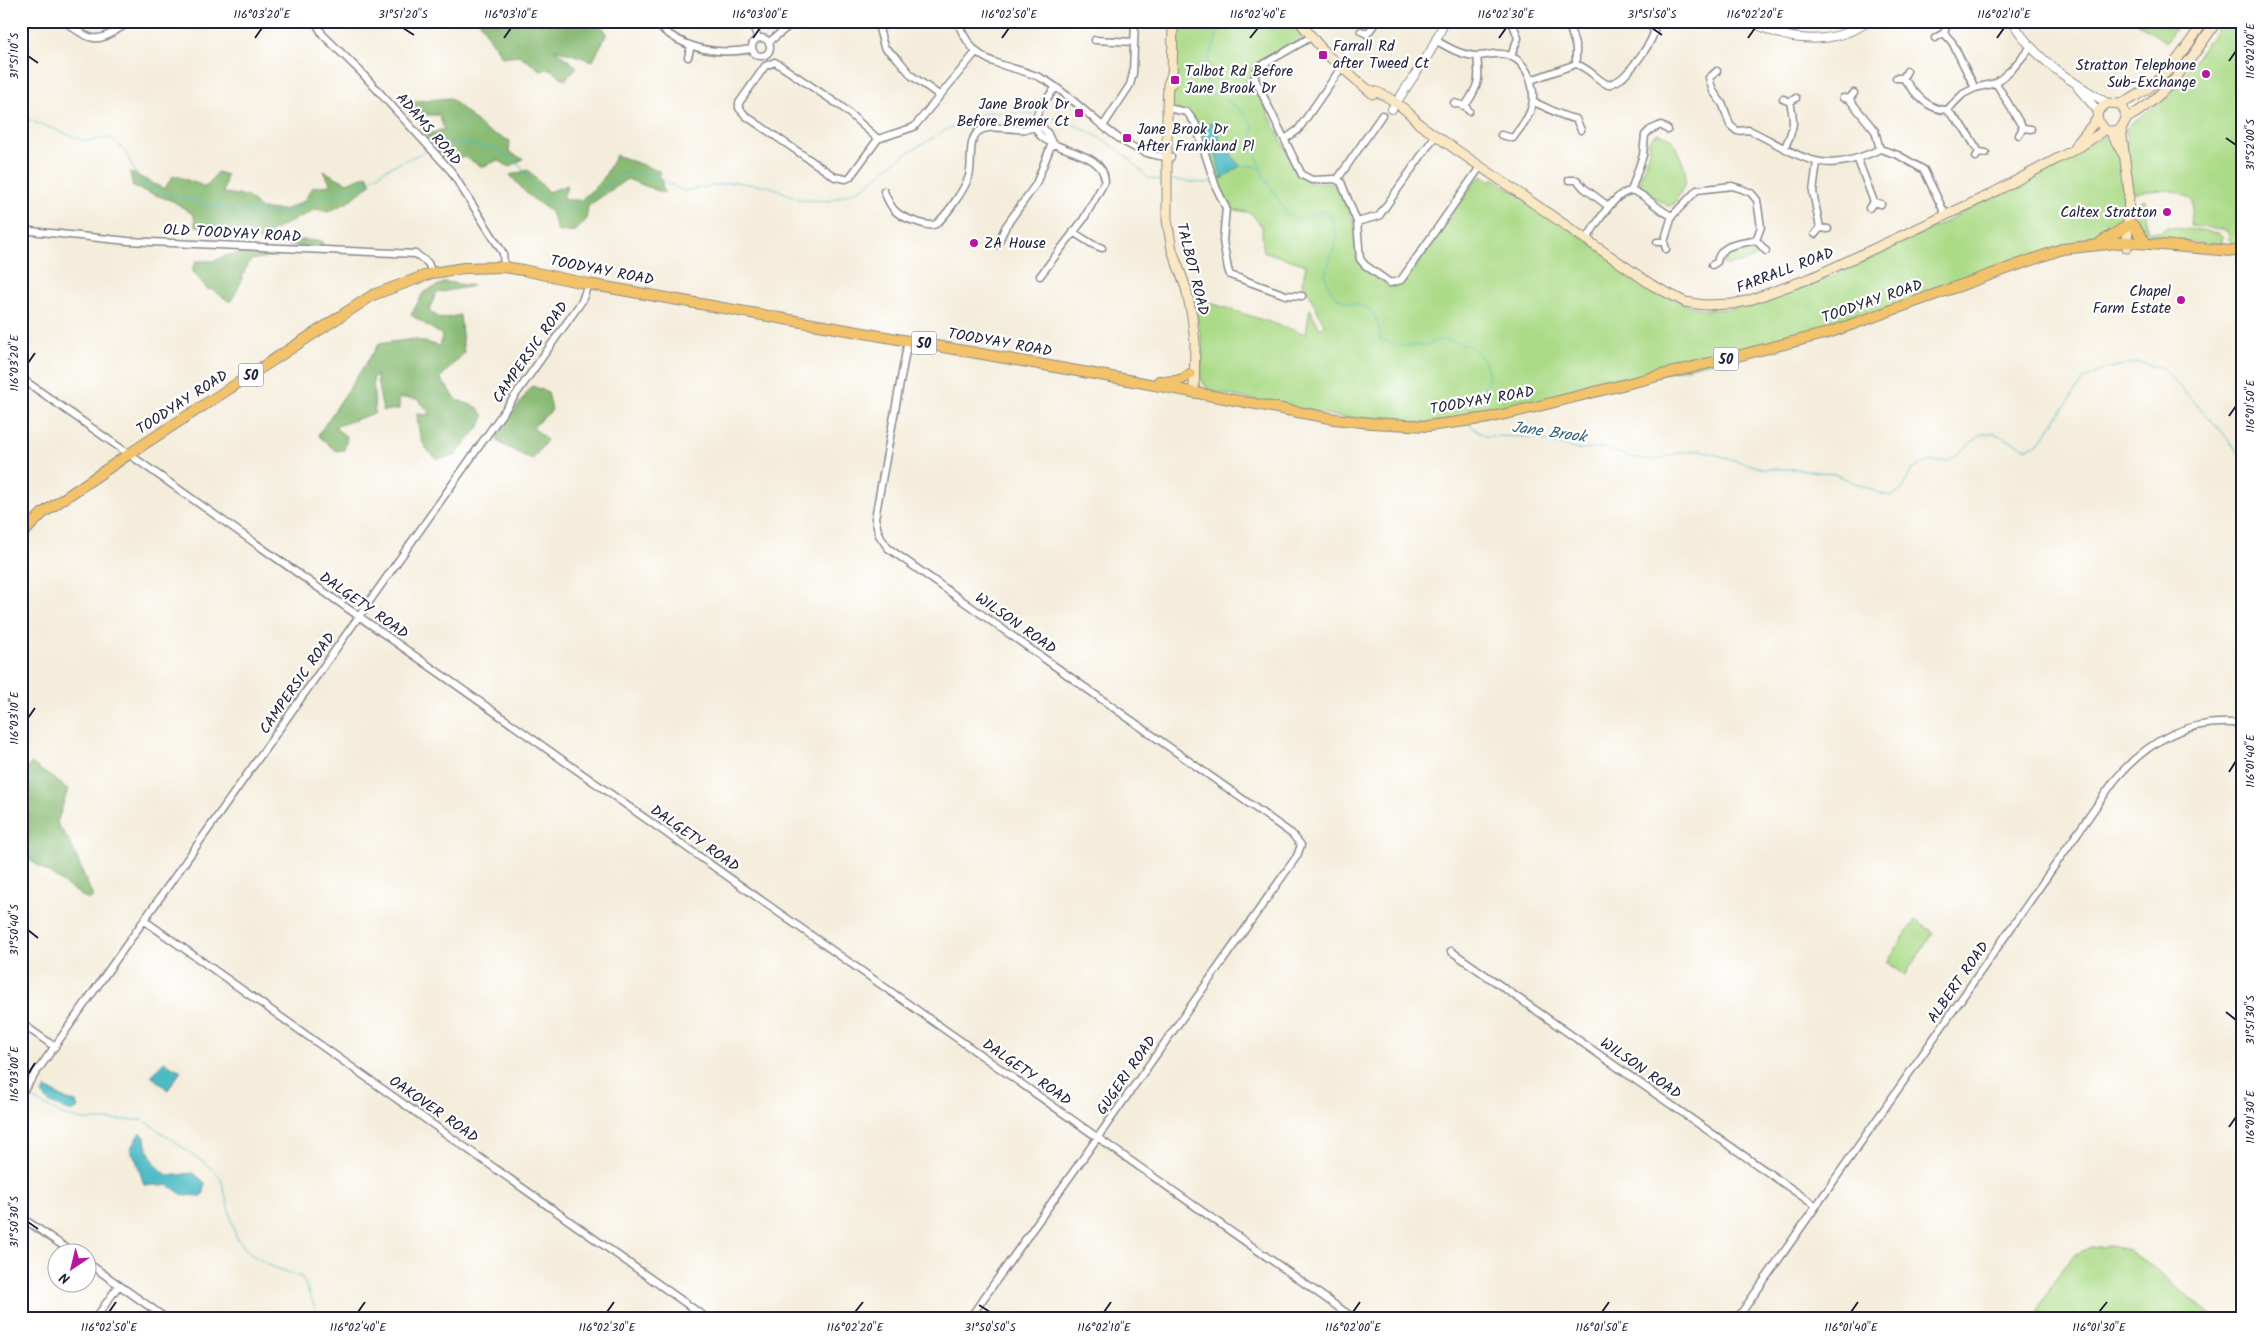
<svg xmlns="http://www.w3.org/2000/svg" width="2264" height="1340" font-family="Kalam,sans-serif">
  <rect width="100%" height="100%" fill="#fff"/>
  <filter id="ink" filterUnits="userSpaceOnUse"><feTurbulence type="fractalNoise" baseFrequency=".02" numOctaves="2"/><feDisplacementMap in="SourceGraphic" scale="10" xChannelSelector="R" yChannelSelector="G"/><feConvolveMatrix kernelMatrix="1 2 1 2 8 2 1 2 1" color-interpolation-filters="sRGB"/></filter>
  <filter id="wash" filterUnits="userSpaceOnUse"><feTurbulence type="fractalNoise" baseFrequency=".0096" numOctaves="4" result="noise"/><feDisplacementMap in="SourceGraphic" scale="20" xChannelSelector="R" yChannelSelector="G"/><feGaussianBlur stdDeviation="1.12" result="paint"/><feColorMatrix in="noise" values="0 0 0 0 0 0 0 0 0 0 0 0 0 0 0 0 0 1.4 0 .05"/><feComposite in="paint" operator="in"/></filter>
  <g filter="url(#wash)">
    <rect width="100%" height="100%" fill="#f4eddb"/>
    <path fill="#acdb88" stroke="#677e62" d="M1173 21H1294C1299 28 1305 33 1299 41 1285 49 1250 62 1252 80L1299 176 1311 183H1337L1354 222 1357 259 1361 265 1387 285H1397L1407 279 1476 180 1483 176 1491 181 1493 178 1680 302 1706 310 1736 308 1831 277 1945 222 2102 137H2110C2113 142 2118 148 2120 154 2124 167 2126 217 2117 227 2112 233 2103 235 2097 238L1786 344 1462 422 1371 423 1209 391 1201 379 1202 342 1193 302 1201 300 1306 334 1310 309 1320 329 1325 326 1308 291 1302 284 1306 265 1263 251 1262 227 1251 213 1226 208 1193 118 1172 109Z
      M2135 21H2180L2166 42Z
      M2223 21H2243V252L2236 251 2229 239 2228 232 2222 229 2191 226 2193 202C2177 183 2150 193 2129 192L2126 129 2129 125 2170 95Z
      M1658 133 1672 139C1685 170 1694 174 1673 205L1668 206 1644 191 1640 186 1641 176 1649 155V141L1654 135Z
      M2145 199V217L2149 232H2161L2167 227 2218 233 2223 238 2221 243 2217 245 2178 240 2172 242 2148 241C2140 230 2132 216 2138 202Z
      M1753 244 1760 249C1757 262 1737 263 1726 265L1721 261C1722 246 1742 246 1753 244Z
      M1915 920 1933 932 1905 975 1887 962Z
      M2109 1246 2128 1250 2149 1264 2216 1319H2036C2041 1304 2062 1264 2075 1255 2086 1248 2096 1247 2109 1246Z"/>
    <path fill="#89bb74" stroke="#566e58" d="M479 21H597L607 33 593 61 554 49 577 67 565 80 550 69 540 70 519 55 502 57Z
      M400 95 416 101 450 98 487 131 510 141 509 152 523 159 509 167 498 160 483 167 464 157 442 158 426 135 444 129 439 115H409Z
      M616 155 659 171 664 193 627 179 588 206 586 220 576 231 558 232 551 212 527 194 510 175 528 170 548 192 568 185 562 200H581L602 181Z
      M324 171 347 183 367 175 371 184 348 202 328 212 316 209 268 233 274 239 322 241V249L268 243 260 241 250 232 226 229 220 234 211 236 210 228 195 226 194 215 173 201 133 187 130 172 164 189 174 175 206 187 217 172 227 175 223 193 247 196 261 209 284 210 304 201 313 187 331 185Z
      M250 253 286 254 251 260C241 274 241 288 230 302L213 290 207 289 192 270 196 261H214L227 255Z
      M445 282 473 286 436 293 429 311 441 319 460 315 464 353 440 378 457 400 477 407 484 416 481 424 455 456 437 459C420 445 419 435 417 414L431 415 418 399 399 398V409L383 411 376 375 373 377 375 413 334 427 347 437 344 450 336 451 318 435 379 344 413 339 440 346 442 335 411 315 423 293Z
      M532 386 548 392 552 410 533 427 547 440 532 460 498 442 497 431 511 416Z
      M31 763 68 789 57 823 71 844 93 897 88 900 21 854V777Z"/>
    <path fill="#4dbbc5" stroke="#386e80" d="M1216 120 1220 140 1240 166 1222 179 1219 170 1217 157 1209 147 1202 129Z
      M164 1062 181 1071 168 1090 151 1076Z
      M46 1088 67 1100 76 1102 78 1108 72 1112 50 1103 42 1094Z
      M140 1132 145 1137C144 1147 159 1175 170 1175 178 1176 186 1173 194 1173L205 1183 204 1193 201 1196 183 1195 168 1185H144L136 1159 130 1150Z"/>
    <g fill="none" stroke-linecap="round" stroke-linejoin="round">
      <path stroke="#4dbbc5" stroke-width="1" d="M1215 21 1217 36 1205 68 1210 91 1241 110 1253 125 1252 144 1264 176 1287 214 1299 220 1322 211 1332 217 1337 238 1325 275C1327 280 1328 286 1331 290 1349 317 1376 288 1380 339L1397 346H1420L1444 339 1472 347 1485 361 1489 378 1482 392 1469 407 1470 415
        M1040 115C1080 122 1122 147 1148 178L1164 181
        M21 117 86 141 111 138 125 151 139 181 154 189 178 197 231 210 287 214 322 198 359 187 388 168 428 150
        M434 148 448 142 497 149 521 167 535 190 558 208H577L623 173 651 175 683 191 734 182 772 187 801 200 829 201 863 188 899 158 946 130 987 112 1034 114
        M1240 166H1254L1261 169
        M1170 180 1205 183 1211 181
        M1471 424 1472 427 1485 436 1532 437 1579 450 1602 448 1634 458 1657 460 1677 453 1700 450 1765 469H1795L1834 474 1882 494 1892 496 1902 490 1912 469 1927 462 1949 461 1983 433 1996 434 2026 448 2040 442 2082 381 2101 370 2138 362 2162 368 2223 433 2243 459
        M27 1091 35 1100 62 1115 83 1120H144L210 1167 221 1178 236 1237 250 1254 273 1267 302 1277 320 1319"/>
    </g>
  </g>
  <g filter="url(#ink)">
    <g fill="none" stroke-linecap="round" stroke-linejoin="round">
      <g stroke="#8b888b" stroke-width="9">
        <path id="minor" d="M64 21C97 46 98 42 131 21
          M315 21 323 35 360 71 451 171 503 253 504 267
          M653 21C681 49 714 56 752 49
          M751 21 758 38
          M877 21 884 47 898 59 912 76 939 95
          M957 21C962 33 968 45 978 53 997 68 1024 68 1045 80 1084 102 1121 158 1171 157
          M1568 21 1576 48V64
          M1361 31 1367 34 1377 21
          M1944 33 1952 42 1975 88
          M1311 37 1259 67 1255 73V79L1302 175 1312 180 1335 179 1341 182 1357 222 1360 259 1365 265 1390 283 1401 280 1480 167
          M752 47a9 9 0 1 1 18 0a9 9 0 1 1-18 0Z
          M1935 38 1944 33 1946 27
          M1095 40 1134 42
          M1437 41C1449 48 1461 55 1476 56 1488 56 1498 51 1510 56 1529 63 1537 91 1531 109 1528 120 1519 129 1513 138L1501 135
          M769 42 795 21
          M1511 56 1518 38 1512 21
          M688 57 691 46
          M1717 71 1709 78 1713 91 1723 105 1730 125 1737 131 1749 130C1803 156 1820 178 1880 149L1898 155 1924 170 1946 216
          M1896 78H1903L1907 71
          M1903 78C1914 92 1927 110 1947 110L1963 94 1975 88 1996 83 2013 68 2030 48
          M1531 80 1576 64C1589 68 1596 79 1608 85 1613 83 1618 81 1622 78 1631 70 1653 42 1654 31L1648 21
          M1996 83 2023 128
          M1843 98 1849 99 1854 93
          M1783 99 1790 102 1796 98
          M1849 99 1875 131 1880 149
          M1533 102C1548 107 1560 117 1576 119L1581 130
          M1454 103 1465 106 1469 111
          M1465 106C1479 86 1480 80 1477 56
          M1167 108 1187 112 1195 123 1216 187 1226 208 1223 241 1228 269 1230 275 1286 295 1302 296
          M1947 110 1964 128 1979 152
          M1038 122 1048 134 1052 143
          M1103 126 1130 85 1133 73 1135 21
          M2019 135 2023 128 2031 129
          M878 139 842 107 775 62 765 66 739 103V108L746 116 835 177 846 179 850 177 878 139 914 127 976 52
          M1285 139 1298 130 1341 68
          M1785 147C1794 128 1795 123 1790 102
          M1976 157 1979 152 1986 153
          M1858 160 1874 202
          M1337 180 1382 115
          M1569 180H1577L1584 188 1608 206
          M884 191C891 210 897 216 917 222 924 224 930 227 936 224 946 216 965 189 969 176 973 164 967 141 978 132 990 121 1021 135 1038 126
          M1631 191 1643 155 1645 135 1650 130 1661 125 1668 130
          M1869 208 1874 202 1881 204
          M1357 222 1379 216 1435 136
          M1820 228 1828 229
          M21 230 128 241 416 254 428 263 432 273
          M1073 232 1092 244 1102 248
          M1815 234 1820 228 1813 192 1817 162
          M1586 240C1594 228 1618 184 1636 192 1649 198 1658 210 1672 216L1697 190 1732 186 1742 189 1751 193 1757 200 1761 227 1756 240C1740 245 1721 242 1717 262L1712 265
          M1756 240 1766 251
          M1657 242H1664L1666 249
          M1664 242 1672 216
          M997 245 1006 226 1036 184 1052 143
          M1040 276 1083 220 1105 181C1104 142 1020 156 1038 112 1042 103 1050 95 1056 87
          M908 340 875 518 879 535 888 548 1292 834 1301 845 1297 856 969 1319
          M21 378 1355 1319
          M145 921 708 1319
          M1451 951 1816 1206
          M21 1023 55 1047
          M21 1094 582 301 588 284
          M21 1217 72 1252
          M88 1263 167 1319
          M95 1319 119 1285
          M1737 1319 2114 781C2147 741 2190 717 2243 724"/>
      </g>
      <g stroke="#8b888b" stroke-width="10">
        <path id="tertiary" d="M1751 21C1788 43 1833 46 1869 21
          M2012 21C2035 60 2069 80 2107 103
          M2078 88 2098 111
          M1392 109 1430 52 1445 21"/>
      </g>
      <g stroke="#8b888b" stroke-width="11">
        <path id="secondary" d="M1299 21 1326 54 1373 94
          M1171 77 1168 84 1167 108V220L1172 250 1186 288 1192 316 1195 343 1194 393
          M1172 83 1173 21
          M1370 90C1387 94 1408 110 1419 124L1652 285 1685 302 1704 305 1732 304 1747 301 1811 278 1987 196 2081 146 2105 130C2123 135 2132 117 2120 104L2107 103 2098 111 2097 119 2105 130
          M2120 104C2162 87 2180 57 2204 21
          M2126 119C2168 96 2191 59 2217 21
          M2121 128 2129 192 2127 248
          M2110 131 2123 154
          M2075 146 2097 119"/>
      </g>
      <g stroke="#8b888b" stroke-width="12">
        <path id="primary" d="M2132 224 2146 243
          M2101 242 2127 226
          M1159 381C1171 382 1181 382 1190 374
          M21 535 43 513 129 454 373 295 432 273 464 268 504 267 523 270 588 284 1128 380 1335 419 1371 423 1428 426 1488 418 1531 408 1828 333 2062 249 2127 242 2243 252"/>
      </g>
      <use href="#minor" stroke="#fff" stroke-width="6"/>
      <use href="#tertiary" stroke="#fff" stroke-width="8"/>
      <use href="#secondary" stroke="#fae7c3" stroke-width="9"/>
      <use href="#primary" stroke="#f2c36a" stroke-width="10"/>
    </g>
  </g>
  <path fill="none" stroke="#22223b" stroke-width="2" d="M403 28 414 35M1652 28 1662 35M255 38 262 28M504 38 511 28M753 38 760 28M1002 38 1009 28M1250 38 1258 28M1499 38 1506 28M1748 38 1755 28M1997 38 2004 28M28 56 38 63M2229 61 2236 51M2226 138 2236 145M28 363 35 353M2229 416 2236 406M28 718 35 708M2229 772 2236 761M28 930 38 938M2226 1012 2236 1020M28 1074 35 1063M2229 1127 2236 1117M28 1222 38 1229M979 1305 990 1312M109 1312 116 1302M358 1312 365 1302M607 1312 614 1302M855 1312 863 1302M1104 1312 1111 1302M1353 1312 1360 1302M1602 1312 1609 1302M1851 1312 1858 1302M2099 1312 2107 1302"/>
  <g fill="#b5179e" stroke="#fff" stroke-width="2">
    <rect x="1318" y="50" width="10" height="10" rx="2.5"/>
    <circle cx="2206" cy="74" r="5"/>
    <rect x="1170" y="75" width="10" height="10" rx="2.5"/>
    <rect x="1074" y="108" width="10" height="10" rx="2.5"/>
    <rect x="1122" y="133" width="10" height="10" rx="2.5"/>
    <circle cx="2167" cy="212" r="5"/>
    <circle cx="974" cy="243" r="5"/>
    <circle cx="2181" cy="300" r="5"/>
  </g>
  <g text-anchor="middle" stroke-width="4.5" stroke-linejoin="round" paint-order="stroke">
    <g fill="#fff" stroke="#646476" stroke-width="1">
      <rect x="911.5" y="331.5" width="25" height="23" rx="4"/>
      <rect x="1713.5" y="347.5" width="25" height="23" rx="4"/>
      <rect x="238.5" y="363.5" width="25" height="23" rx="4"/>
    </g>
    <g font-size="14" font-weight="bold" fill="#22223b">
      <text x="924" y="348">50</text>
      <text x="1726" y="364">50</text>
      <text x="251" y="380">50</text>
    </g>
    <g font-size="15" fill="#22223b" stroke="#fff" text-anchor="start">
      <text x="1333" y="51">Farrall Rd<tspan x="1333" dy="17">after Tweed Ct</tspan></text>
      <text x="2196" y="70" text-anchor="end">Stratton Telephone<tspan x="2196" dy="17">Sub-Exchange</tspan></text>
      <text x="1185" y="76">Talbot Rd Before<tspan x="1185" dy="17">Jane Brook Dr</tspan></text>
      <text x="1069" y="109" text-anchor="end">Jane Brook Dr<tspan x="1069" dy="17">Before Bremer Ct</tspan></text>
      <text x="1137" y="134">Jane Brook Dr<tspan x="1137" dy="17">After Frankland Pl</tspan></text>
      <text x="2157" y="217" text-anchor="end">Caltex Stratton</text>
      <text x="984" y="248">ZA House</text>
      <text x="2171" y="296" text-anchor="end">Chapel<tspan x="2171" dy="17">Farm Estate</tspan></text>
    </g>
    <g font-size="15" fill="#22223b" stroke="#fff">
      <text transform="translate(429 129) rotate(49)" y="5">ADAMS ROAD</text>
      <text transform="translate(232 233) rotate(3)" y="5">OLD TOODYAY ROAD</text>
      <text transform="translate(1193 269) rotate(76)" y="5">TALBOT ROAD</text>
      <text transform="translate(602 270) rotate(11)" y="5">TOODYAY ROAD</text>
      <text transform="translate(1785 270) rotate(-21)" y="5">FARRALL ROAD</text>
      <text transform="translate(1872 301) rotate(-19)" y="5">TOODYAY ROAD</text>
      <text transform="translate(1000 342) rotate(10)" y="5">TOODYAY ROAD</text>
      <text transform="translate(530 352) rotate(-55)" y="5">CAMPERSIC ROAD</text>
      <text transform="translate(1482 400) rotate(-10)" y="5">TOODYAY ROAD</text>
      <text transform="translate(182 402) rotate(-33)" y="5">TOODYAY ROAD</text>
      <text transform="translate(364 605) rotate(35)" y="5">DALGETY ROAD</text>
      <text transform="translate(1016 623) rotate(35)" y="5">WILSON ROAD</text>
      <text transform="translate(297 683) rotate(-55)" y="5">CAMPERSIC ROAD</text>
      <text transform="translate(695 838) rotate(35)" y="5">DALGETY ROAD</text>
      <text transform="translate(1958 982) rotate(-55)" y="5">ALBERT ROAD</text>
      <text transform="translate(1641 1068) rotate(35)" y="5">WILSON ROAD</text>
      <text transform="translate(1027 1072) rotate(35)" y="5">DALGETY ROAD</text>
      <text transform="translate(1126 1075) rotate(-55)" y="5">GUGERI ROAD</text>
      <text transform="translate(434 1109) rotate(35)" y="5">OAKOVER ROAD</text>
    </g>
    <g font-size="16" font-style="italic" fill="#335f72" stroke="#fff">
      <text transform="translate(1549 431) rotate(8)" y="6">Jane Brook</text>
    </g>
  </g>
  <rect width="2264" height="1340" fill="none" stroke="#fff" stroke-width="55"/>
  <g transform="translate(72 1268) rotate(215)"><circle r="24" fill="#ffffff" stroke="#a7a7b1"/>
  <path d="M0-4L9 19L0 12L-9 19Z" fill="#b5179e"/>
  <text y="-8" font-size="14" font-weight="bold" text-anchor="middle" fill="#22223b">N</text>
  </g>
  <rect x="28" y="28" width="2208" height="1284" fill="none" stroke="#22223b" stroke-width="2"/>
  <g font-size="12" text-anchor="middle" fill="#22223b">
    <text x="262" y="18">116°03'20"E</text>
    <text x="403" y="18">31°51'20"S</text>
    <text x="511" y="18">116°03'10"E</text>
    <text x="760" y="18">116°03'00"E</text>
    <text x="1009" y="18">116°02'50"E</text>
    <text x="1258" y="18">116°02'40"E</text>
    <text x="1506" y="18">116°02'30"E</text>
    <text x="1652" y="18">31°51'50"S</text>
    <text x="1755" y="18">116°02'20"E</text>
    <text x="2004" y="18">116°02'10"E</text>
    <text transform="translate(2250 51) rotate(-90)" y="4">116°02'00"E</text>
    <text transform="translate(14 56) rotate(-90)" y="4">31°51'10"S</text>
    <text transform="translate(2250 145) rotate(-90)" y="4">31°52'00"S</text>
    <text transform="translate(14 363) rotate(-90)" y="4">116°03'20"E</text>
    <text transform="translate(2250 406) rotate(-90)" y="4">116°01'50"E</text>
    <text transform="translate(14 718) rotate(-90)" y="4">116°03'10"E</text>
    <text transform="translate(2250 761) rotate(-90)" y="4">116°01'40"E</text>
    <text transform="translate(14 930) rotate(-90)" y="4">31°50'40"S</text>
    <text transform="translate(2250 1020) rotate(-90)" y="4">31°51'30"S</text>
    <text transform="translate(14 1074) rotate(-90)" y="4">116°03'00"E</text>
    <text transform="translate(2250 1117) rotate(-90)" y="4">116°01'30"E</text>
    <text transform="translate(14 1222) rotate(-90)" y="4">31°50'30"S</text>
    <text x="109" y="1331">116°02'50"E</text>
    <text x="358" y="1331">116°02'40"E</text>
    <text x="607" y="1331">116°02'30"E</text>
    <text x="855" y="1331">116°02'20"E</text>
    <text x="990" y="1331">31°50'50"S</text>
    <text x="1104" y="1331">116°02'10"E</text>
    <text x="1353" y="1331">116°02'00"E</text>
    <text x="1602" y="1331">116°01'50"E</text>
    <text x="1851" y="1331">116°01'40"E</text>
    <text x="2099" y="1331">116°01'30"E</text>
  </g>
</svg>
